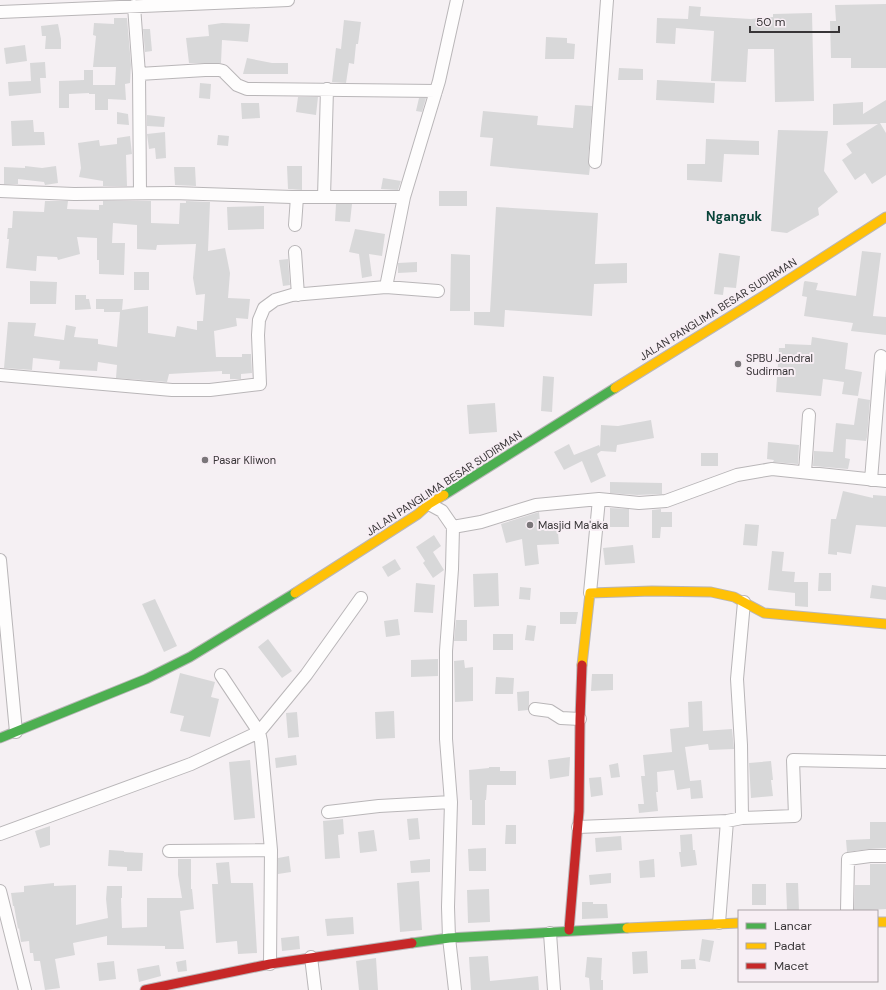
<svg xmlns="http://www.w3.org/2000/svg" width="886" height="990" font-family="'DM Sans',sans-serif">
  <rect width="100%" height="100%" fill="#f5f0f3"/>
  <path fill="#d8d8d9" d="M886 4V68H851V58H831L830 21H836L835 5Z
    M689 6 701 7 700 16 751 19 773 17V14L812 13 814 101 775 102 774 49H748L746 82 711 81 714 31 676 28 675 44 656 43 657 18 688 19Z
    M114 18H127L131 65 130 83 125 84 126 100 108 99V110H95V94H89V93L69 94V108H59V81L84 80V70H93V85H115L116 67H93L96 36 93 35 94 23 114 24Z
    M344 20 361 22 358 44H356L354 64 349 63 346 83 332 82 336 48 341 49Z
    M222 23 250 24 248 42 222 40 221 63H189L186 38 209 36 208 25Z
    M58 24 61 39V49H45L46 36H42L41 26Z
    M143 29H150L152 51 145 52Z
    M546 37 567 38V43L575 44 574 59H545Z
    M25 45 27 61 6 64 4 48Z
    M247 58 272 63H288V74H243Z
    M45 62 46 78H40L41 93 9 96 8 82 31 81 30 63Z
    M619 68 643 69V80H618Z
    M657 80 715 83 714 103 656 100Z
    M200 83 211 84 210 99 199 98Z
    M298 97H318L316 115 296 112Z
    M419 98H426L422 112 416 111Z
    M886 100V123H880L886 133V175L872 184 865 173 855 180 842 160 852 153 846 144 878 124 833 125V104L863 102V114Z
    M241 103H259L260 118 242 119Z
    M575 105 592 106 588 161 590 167 589 175 490 166 493 138 480 137 483 111 538 116 537 125 573 128Z
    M117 112 128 114 129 125 117 124Z
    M147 115 165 117 164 127 147 126Z
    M33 120 34 132H44L45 145 12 146 11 121Z
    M778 130 828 131 824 171 838 192 818 208 819 215 787 233 771 231Z
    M165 132 166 158 156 159 155 148 149 149 147 134Z
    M218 135 229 136 228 146 217 145Z
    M130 136 132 154 126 155 127 186H103V181L79 177 81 168 78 143 99 140 100 146 117 144V138Z
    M706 139 759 141V155L724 154 722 182 687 180V164H705Z
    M25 166 42 168 56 166 58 183 45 185 44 182 18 179V184H4V167L25 168Z
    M287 166H302V190L288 189Z
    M174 167H195L196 186 175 185Z
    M383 178 401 181 398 190 381 189Z
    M439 191H467V206H439Z
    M45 201H68L67 209 99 210V205H103V201H151V223L179 224 180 203H186V201L210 202 208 251 225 248 230 273 228 298 250 299 248 319 236 318 237 326 214 331 216 357H242V354H251L252 373 241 374V379H230V374H222V371L169 374 167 382 116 378 117 365 98 362 97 371 59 369 60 361 33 358 32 370 4 368 8 322 36 323 34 336 64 340 66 325 76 327 74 337 98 339V344L117 347 120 312H104V309H96V299H123L122 310 148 306V333L175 337 177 326 197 330V321H203L205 294 196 295 193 278 196 244 157 245 156 250 137 249V225L113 223 112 243H125L124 275 99 274V260H97V238L77 237 80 254 58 260 57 257 37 256 36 271 6 268 9 239H7L8 228H12L13 211 44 212Z
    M336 204H352L350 222 335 221Z
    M264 206V229L228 230 227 207Z
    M496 207 598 213 595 264 627 263V283L594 284 592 316 505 310 504 327 474 325V312H490Z
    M355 229 385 234 382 256 369 254 372 276 362 278 359 254 349 252Z
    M862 251 881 253 873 316 886 317V335L851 331 853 323 804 316 807 297 802 296 804 282 805 281 818 283 816 290 856 296Z
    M719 253 740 256 736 288 724 287 723 295 714 294Z
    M451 254 470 255V311H450Z
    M288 259 290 285 283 286 279 260Z
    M417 262V272L398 273V263Z
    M134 272H149V290H134Z
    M30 281 57 282 56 304H30Z
    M75 295H86V299H89L91 309 75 310Z
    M812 337 848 343 845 369 862 372 858 396 842 394 844 382 823 379 821 396 776 392 779 348H785V344L811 345Z
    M543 376 554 377 552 412 541 411Z
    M858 398 870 400 867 437 866 441 846 439 845 458 850 459 848 469 813 466 814 451 833 452 836 423 854 425Z
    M495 403 497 432 469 434 467 405Z
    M651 420 654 438 617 445 616 452 601 451 597 454 606 476 591 483 582 461 564 470 554 452 569 444 574 455 599 445 600 447 601 425 618 426Z
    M768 442 799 445 798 464 773 462 774 460 767 459Z
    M701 453H718V466H701Z
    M610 482 662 483V494L637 495 610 493Z
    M843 491 873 498V495L886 496V527L856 525 851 554 837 552V555L828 554 831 519H836Z
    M610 508 629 509V527H610Z
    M661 509V512H672V527H661L660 538H652V510Z
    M539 512 540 522 557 521 559 544 537 545 539 564 525 566 522 539 506 543 501 524Z
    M745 524 759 525 757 546 743 545Z
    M434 535 441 546 433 552 444 570 433 578 423 563 425 561 416 547Z
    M633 545 635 563 605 565 603 548Z
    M772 551 784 552 782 571 795 572 794 582H808V607L795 606V593L768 590Z
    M395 559 401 569 388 577 382 567Z
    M498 573 499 606 474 607 473 574Z
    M819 573H831V591H818Z
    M416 583 435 585 433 613 414 612Z
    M872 585 886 587V600L870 598Z
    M520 587 531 588 530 600 519 599Z
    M155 599 177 646 164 652 142 604Z
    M560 612H578L576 624H560Z
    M398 619 400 635 386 637 384 621Z
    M456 620H467V641H454Z
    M527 625 536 626 534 641 525 640Z
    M493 634H513V650H493Z
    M268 639 292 671 282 678 258 647Z
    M438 659V676L411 677V660Z
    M464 660 465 668 473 667V701L455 702 454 661Z
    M180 673 215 682 211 697 219 699 210 737 180 731 184 716 170 713Z
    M592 674H613V690L591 691Z
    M496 677 514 678 513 694H495Z
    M529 691V704L528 710 518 711 517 692Z
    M702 701 703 731 732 729 734 749 709 750 708 744 685 747 690 781 701 780 703 798 691 799 690 788 677 790 674 770 657 772 658 792H656L658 811 639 813 638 804H644L641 776H645L643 755 672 752 670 729 689 727 688 702Z
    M394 711 395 738 376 739 375 712Z
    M297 712 299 737 288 738 286 713Z
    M296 755 297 765 276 768 275 758Z
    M570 757 569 776 550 779 548 760Z
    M250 760 255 818 234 820 229 762Z
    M771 761 773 780H771L773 796 751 798 749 763Z
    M618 763 620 777 611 778 609 765Z
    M489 767H500V771H516V785H487L486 800H485V825H472V800H470L469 770 489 768Z
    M601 777 603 795 591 797 589 778Z
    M418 818 420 839 409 840 407 819Z
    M343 819 344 834 338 835 340 858 325 859 323 821Z
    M870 822H886V848L869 849 847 852 846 840 870 839Z
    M506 825H516V844H505Z
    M50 826V845L40 848 35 831Z
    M374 830 377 851 360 853 358 832Z
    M692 834 693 850H695L697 865 681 867 679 852H681L680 835Z
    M621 836 622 850 596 852 595 838Z
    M486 848V871H469L468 849Z
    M109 850 124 851V852L143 853 142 871H127V867L108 866Z
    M289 856 291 872 278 874V858Z
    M178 859H191V889H192L194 909 180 911 184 949H165V946L107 945V936L73 943 75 955 55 959 60 988 45 990 40 961H34L33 953H30L29 941 21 942 19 928 18 929 14 906H13L11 893 24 892V886L54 883V886L76 885V925L108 918 106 899 107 886H122V898H121L122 928 147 927V898H182L178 875Z
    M430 859V872L411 873 410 861Z
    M654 859 655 877 640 878 639 861Z
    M229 862 231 883H253L257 953 238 954 237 941 216 943 212 884H218L216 863Z
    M870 864H886V909L854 911 855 885H870Z
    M611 873V883L590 885 589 875Z
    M419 881 422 930 400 932 397 883Z
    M786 883H798L799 911H787Z
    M752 884H766V905H752Z
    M489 889 490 922 468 923 467 890Z
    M582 902H593V904H607L608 918 582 919Z
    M353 917 354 934 327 936 325 919Z
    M299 936 300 949 282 951 281 938Z
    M702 939 714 941 710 962 699 960Z
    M647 951 648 973 633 974 632 952Z
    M488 956 490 981 538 976 539 990H471L469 957Z
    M587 957 602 958 601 980H603V990H590L589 978 585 977Z
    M376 958 378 990H359L356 961Z
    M695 959 696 969H681V960Z
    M186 960 187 971 178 972 176 962Z
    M114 961 116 979 99 981 97 963Z
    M159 965 161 976 139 982 137 969Z"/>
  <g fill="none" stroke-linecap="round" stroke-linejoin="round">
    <g stroke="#b9b6b8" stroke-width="14">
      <path id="street" d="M134 6 139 74 140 193
        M0 12 288 0
        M139 74 205 70H219L223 71 237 85 247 89 436 91
        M595 162 607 0
        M0 191 74 194 173 193 292 197H404
        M324 197 327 89
        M295 225 297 197
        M295 252 298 295
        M438 291 386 287 404 197 439 81 457 0
        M0 375 172 390H210L260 384 258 335 259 320 264 308 275 300 292 295 386 287
        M805 472 809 415
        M871 480 881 356
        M429 504 442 511 453 527 452 569 446 651V739L451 802 448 907 449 938 455 990
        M453 527 481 522 536 505 599 499 639 503 666 501 737 475 772 469 886 481
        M0 560 16 732
        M590 593 599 499
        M221 675 259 732 261 741 271 850 270 964
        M535 709 550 711 561 718 580 719
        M328 812 379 806 451 802
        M742 818 795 816 793 760 886 762
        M578 827 727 821 742 818 741 745 737 679 744 602
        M0 834 191 764 259 732 306 675 361 598
        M169 851 271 850
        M0 891 25 990
        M847 911 848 859 870 856H886
        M719 923 727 821
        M550 933 554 990
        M311 957 315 990"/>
    </g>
    <g stroke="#b9b6b8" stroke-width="11">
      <path id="fast" d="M444 495 615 388
        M0 738 146 679 190 657 295 593
        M412 943 449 938 627 928"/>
    </g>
    <g stroke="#b9b6b8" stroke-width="11">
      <path id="slow" d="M615 388 760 298 886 217
        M295 593 418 514 429 504 444 495
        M582 665 590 593 652 591 711 592 734 597 764 613 886 624
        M877 922H886
        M627 928 739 923"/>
    </g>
    <g stroke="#b9b6b8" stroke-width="11">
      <path id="jam" d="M569 930 579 811 580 719 582 665
        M145 990 270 964 412 943"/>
    </g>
    <use href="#street" stroke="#fefdfd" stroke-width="12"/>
    <use href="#fast" stroke="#4caf50" stroke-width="9"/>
    <use href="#slow" stroke="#ffc107" stroke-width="9"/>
    <use href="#jam" stroke="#c62828" stroke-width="9"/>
  </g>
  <g fill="#7a7679" stroke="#f7eef4" stroke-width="1.5">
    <circle cx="738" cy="364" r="4"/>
    <circle cx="205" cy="460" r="4"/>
    <circle cx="530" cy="525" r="4"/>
  </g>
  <g text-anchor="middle" stroke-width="4" stroke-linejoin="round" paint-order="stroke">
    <g font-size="11" fill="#383537" stroke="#f7eef4">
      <text transform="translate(718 309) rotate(-32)" y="4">JALAN PANGLIMA BESAR SUDIRMAN</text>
      <text transform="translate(444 483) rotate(-33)" y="4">JALAN PANGLIMA BESAR SUDIRMAN</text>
    </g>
    <g font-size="11" fill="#383537" stroke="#f7eef4" text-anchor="start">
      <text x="746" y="362">SPBU Jendral<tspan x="746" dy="13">Sudirman</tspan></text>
      <text x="213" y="464">Pasar Kliwon</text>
      <text x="538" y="529">Masjid Ma'aka</text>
    </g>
    <g font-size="13" font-weight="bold" fill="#094439" stroke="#f7eef4">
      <text x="734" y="221">Nganguk</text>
    </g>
  </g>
  <rect x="738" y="910" width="140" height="72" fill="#f7eef4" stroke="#aba4a8"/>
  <rect x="746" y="923" width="20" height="6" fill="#4caf50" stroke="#aba4a8"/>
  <text x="774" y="930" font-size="12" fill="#383537">Lancar</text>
  <rect x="746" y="943" width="20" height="6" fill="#ffc107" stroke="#aba4a8"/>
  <text x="774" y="950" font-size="12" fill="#383537">Padat</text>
  <rect x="746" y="963" width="20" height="6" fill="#c62828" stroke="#aba4a8"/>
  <text x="774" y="970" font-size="12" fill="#383537">Macet</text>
  <path d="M750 26v6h89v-6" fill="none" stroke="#383537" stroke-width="2"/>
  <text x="756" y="26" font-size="12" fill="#383537" stroke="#f7eef4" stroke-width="3" paint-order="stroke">50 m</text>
</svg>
